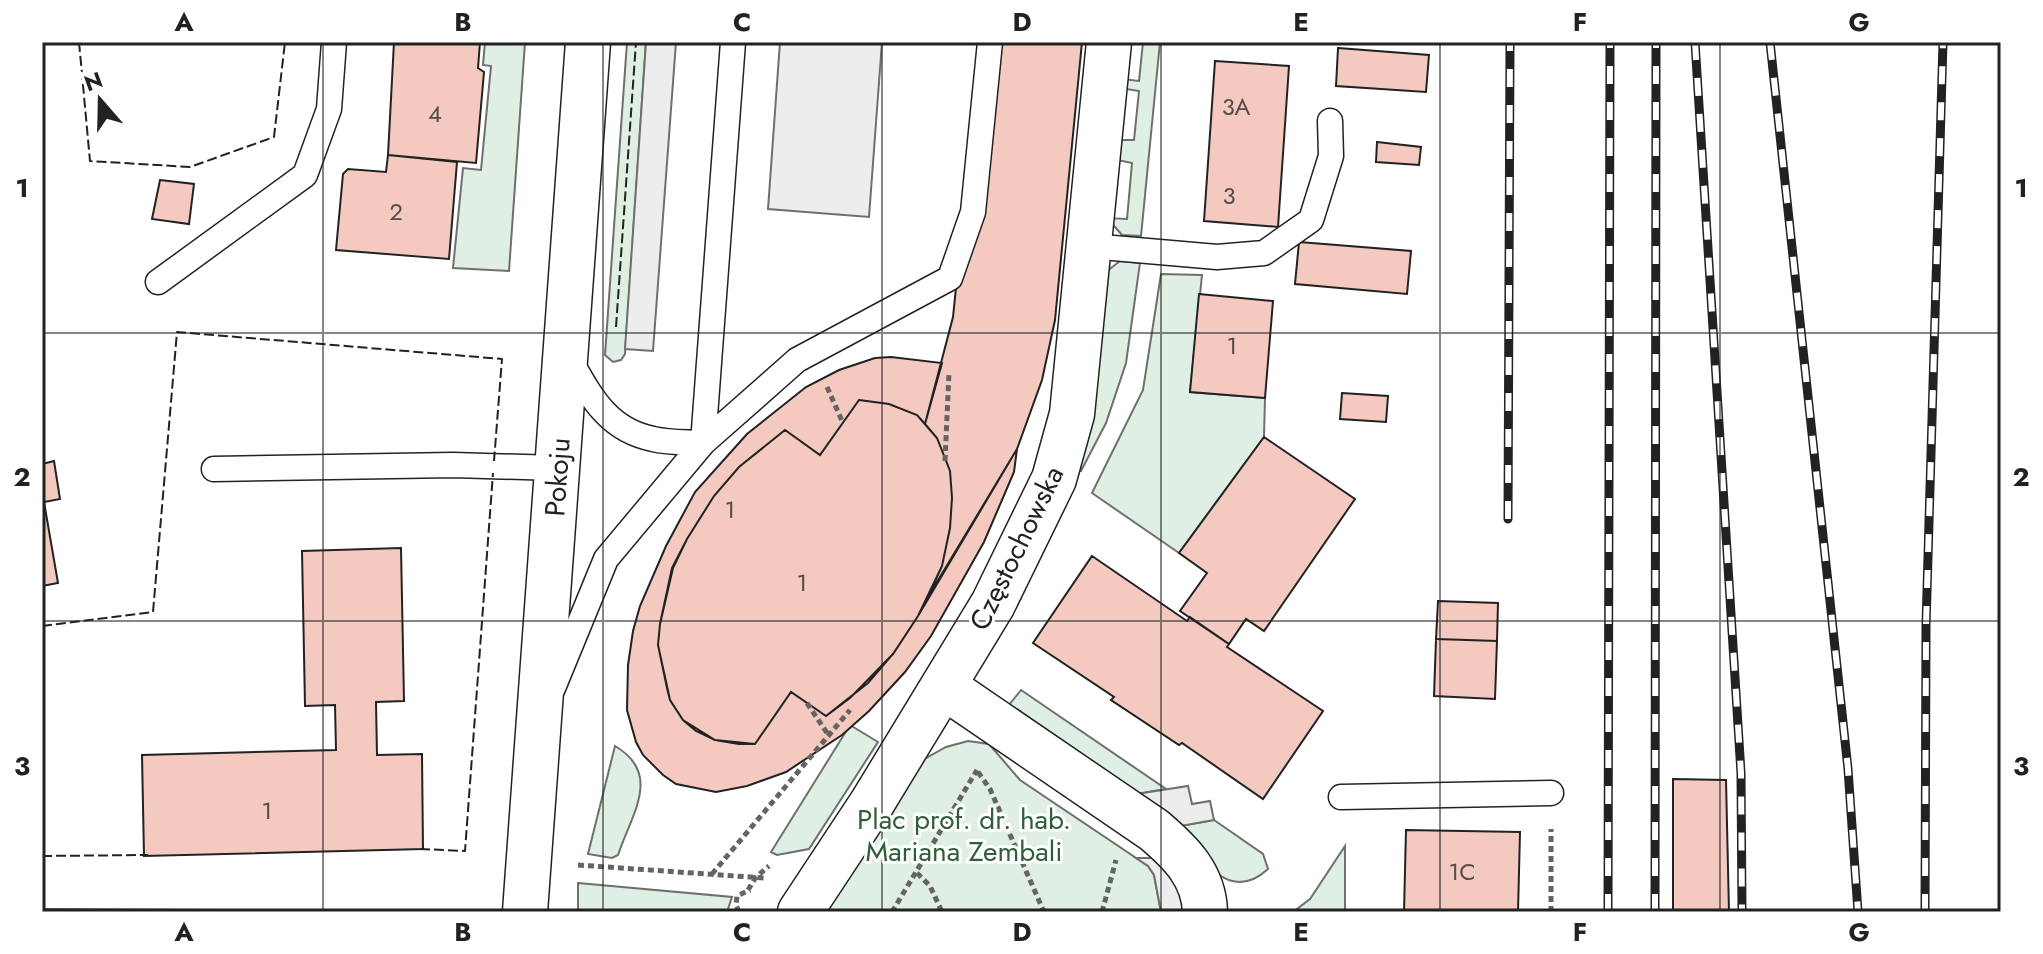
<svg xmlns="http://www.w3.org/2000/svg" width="2043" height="954" font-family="Jost,sans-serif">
  <rect width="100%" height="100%" fill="#fff"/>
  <path fill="#e0efe3" stroke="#6f6f6f" stroke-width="2" d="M485 42H525L509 271 453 268 463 168 481 170 491 66 483 65Z
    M627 42H646L625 354 621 360 613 362 605 355Z
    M1143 42H1160L1141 236 1122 235 1107 218 1127 219 1132 163 1113 159 1115 140H1134L1139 91 1120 88 1122 79 1139 81Z
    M1120 261 1140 263 1126 363 1106 423 1081 471 1075 469 1102 275Z
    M1161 274 1202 275 1190 392 1265 398 1264 437 1179 553 1092 493 1143 390Z
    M1021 690 1166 789 1130 795 1005 710Z
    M850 725 878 742 809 849 777 855 771 852Z
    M968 741 989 744 1020 780 1148 866 1154 875 1161 912H824L921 761 946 747Z
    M615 746C663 774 631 815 618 855L612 858 588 854Z
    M1214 820 1263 854 1268 869C1228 906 1198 855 1175 827Z
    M1345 846V912H1293L1310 899Z
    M578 883 732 897 727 912H578Z"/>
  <path fill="#ededed" stroke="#6f6f6f" stroke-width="2" d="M646 42H676L653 351 625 349Z
    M780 42H882L869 217 768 209Z
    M1188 786 1192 804 1210 801 1214 820 1175 827 1130 795Z
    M1136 858H1165L1190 912H1161L1154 875 1148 866Z
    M42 909 374 911 375 912H42Z"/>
  <path fill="#f3c9c0" stroke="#222" stroke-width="2" d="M394 42H480L478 68 484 72 476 163 388 155Z
    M981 42H1082L1055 320 1042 380 1017 449 928 597 942 566 950 528 952 498 950 471 937 438 925 424 953 317Z
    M1338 48 1429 55 1426 92 1336 86Z
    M1215 61 1289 66 1278 227 1204 221Z
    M1377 142 1421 147 1419 165 1376 162Z
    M388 155 457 162 449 259 336 250 343 174 348 169 386 172Z
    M160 180 194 184 189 224 152 219Z
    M1299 242 1411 251 1407 294 1295 284Z
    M1199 294 1273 301 1265 398 1190 392Z
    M891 357 942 363 925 424 917 415 889 404 859 400 820 455 785 430 739 467 714 496 687 539 672 568 660 624 658 645 670 700 683 720 696 731 715 740 739 744H755L791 692 826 716 831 712 868 683 893 654 918 616 1017 449 1014 472 984 542 931 636 905 672 869 711 842 735 786 772 747 786 716 792 676 784 663 775 643 755 636 742 627 710 628 665 633 631 640 606 666 546 695 492 747 434 806 387 839 370 875 358Z
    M1342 393 1388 396 1386 422 1340 419Z
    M859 400 889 404 917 415 937 438 950 471 952 498 950 528 942 566 918 616 893 654 850 698 826 716 791 692 755 744 715 740 683 720 670 700 667 688 658 645 660 624 673 568 687 539 714 496 739 467 785 430 820 455Z
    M1264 437 1355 499 1264 631 1246 619 1229 644 1180 611 1207 573 1179 553Z
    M54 461 60 499 44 502 58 583 42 586V464Z
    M401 548 404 701 376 702 377 755 422 754 423 849 144 856 142 755 336 750 335 705 305 706 302 551Z
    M1092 556 1187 621 1190 617 1229 644 1227 647 1323 711 1263 799 1182 743 1179 745 1111 700 1114 697 1033 643Z
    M1438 601 1498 603 1497 641 1436 639Z
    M1436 639 1497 641 1495 699 1434 696Z
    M1673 779 1726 780 1729 912H1673Z
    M1406 830 1520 832 1518 912H1404Z"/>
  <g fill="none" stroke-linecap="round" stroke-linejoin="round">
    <g stroke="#222" stroke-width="27">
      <path id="lane" d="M1090 246 1217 257 1264 253 1311 220 1331 156 1330 121
        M158 282 305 175 329 109 334 42
        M570 360C591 397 608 430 653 439 669 443 687 442 703 443
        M703 443 733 42
        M214 469 453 465 557 468
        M553 688 606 559 703 443 797 360 950 278 973 212 990 42
        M1341 797 1551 793"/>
    </g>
    <g stroke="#222" stroke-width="47">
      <path id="street" d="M943 686 1154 830C1180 852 1204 875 1205 912
        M800 912 872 803 993 604 1054 479 1072 414 1109 42"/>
    </g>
    <g stroke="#222" stroke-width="47">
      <path id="secondary" d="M525 912 588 42"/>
    </g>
    <path stroke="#646464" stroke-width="5" stroke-dasharray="6 4" stroke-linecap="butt" d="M827 387 843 423
      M945 461 949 373
      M807 703 829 736
      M978 772 990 789 1044 912
      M578 865 764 878
      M917 873 930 886 942 912
      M712 874 850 710
      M748 890 756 877 769 866
      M739 912 736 905 737 896 750 890
      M892 912 977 770
      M1102 912 1116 860
      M1551 912V829"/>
    <use href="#lane" stroke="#fff" stroke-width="24"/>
    <use href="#street" stroke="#fff" stroke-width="44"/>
    <use href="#secondary" stroke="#fff" stroke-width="44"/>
    <g stroke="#222" stroke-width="9">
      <path id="rail" d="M1695 42 1741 773 1742 912
        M1770 42 1848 769 1858 912
        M1508 519 1510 42
        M1608 912 1610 42
        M1655 912 1656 42
        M1925 912 1926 625 1943 42"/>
    </g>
    <use href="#rail" stroke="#fff" stroke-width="6" stroke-dasharray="18" stroke-linecap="butt"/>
    <path stroke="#222" stroke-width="2" stroke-dasharray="10 4" stroke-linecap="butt" d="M79 42 90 161 190 167 274 137 285 42
      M616 327 636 42
      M42 626 153 612 177 332 502 359 494 461
      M420 849 465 851 493 473
      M42 856 148 855"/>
  </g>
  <path fill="none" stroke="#222" stroke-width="2" stroke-opacity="0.55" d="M323 42V912M603 42V912M882 42V912M1161 42V912M1440 42V912M1720 42V912M42 333H2001M42 621H2001"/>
  <g text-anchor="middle" stroke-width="6" stroke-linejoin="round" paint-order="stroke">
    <g font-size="24" fill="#564c4a">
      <text x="1236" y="115">3A</text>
      <text x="435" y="122">4</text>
      <text x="1229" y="204">3</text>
      <text x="396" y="220">2</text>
      <text x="1232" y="354">1</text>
      <text x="730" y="518">1</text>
      <text x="802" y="591">1</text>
      <text x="267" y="819">1</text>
      <text x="1462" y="880">1C</text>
    </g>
    <g font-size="28" fill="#222" stroke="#fff">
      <text transform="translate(557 477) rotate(-86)" y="10">Pokoju</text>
      <text transform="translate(1016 548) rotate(-64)" y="10">Częstochowska</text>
    </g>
    <g font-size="28" fill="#2f5e38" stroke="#fff">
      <text x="964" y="829">Plac prof. dr. hab.<tspan x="964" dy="32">Mariana Zembali</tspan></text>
    </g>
  </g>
  <rect width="2043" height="954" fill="none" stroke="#ffffff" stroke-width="88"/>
  <g transform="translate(100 100) rotate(340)" stroke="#ffffff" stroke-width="6" paint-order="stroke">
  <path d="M0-6L14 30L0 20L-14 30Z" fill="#222222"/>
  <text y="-12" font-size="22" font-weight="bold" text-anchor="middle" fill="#222222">N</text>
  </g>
  <rect x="44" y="44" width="1955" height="866" fill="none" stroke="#222" stroke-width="3"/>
  <g font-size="26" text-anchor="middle" font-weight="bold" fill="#222">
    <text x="184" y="31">A</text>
    <text x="463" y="31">B</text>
    <text x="742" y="31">C</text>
    <text x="1022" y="31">D</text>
    <text x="1301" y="31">E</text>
    <text x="1580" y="31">F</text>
    <text x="1859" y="31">G</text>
    <text x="22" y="197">1</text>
    <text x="2021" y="197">1</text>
    <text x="22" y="486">2</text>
    <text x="2021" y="486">2</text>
    <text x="22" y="775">3</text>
    <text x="2021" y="775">3</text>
    <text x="184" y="941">A</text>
    <text x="463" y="941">B</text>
    <text x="742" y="941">C</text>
    <text x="1022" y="941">D</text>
    <text x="1301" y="941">E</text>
    <text x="1580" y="941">F</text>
    <text x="1859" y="941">G</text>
  </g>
</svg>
